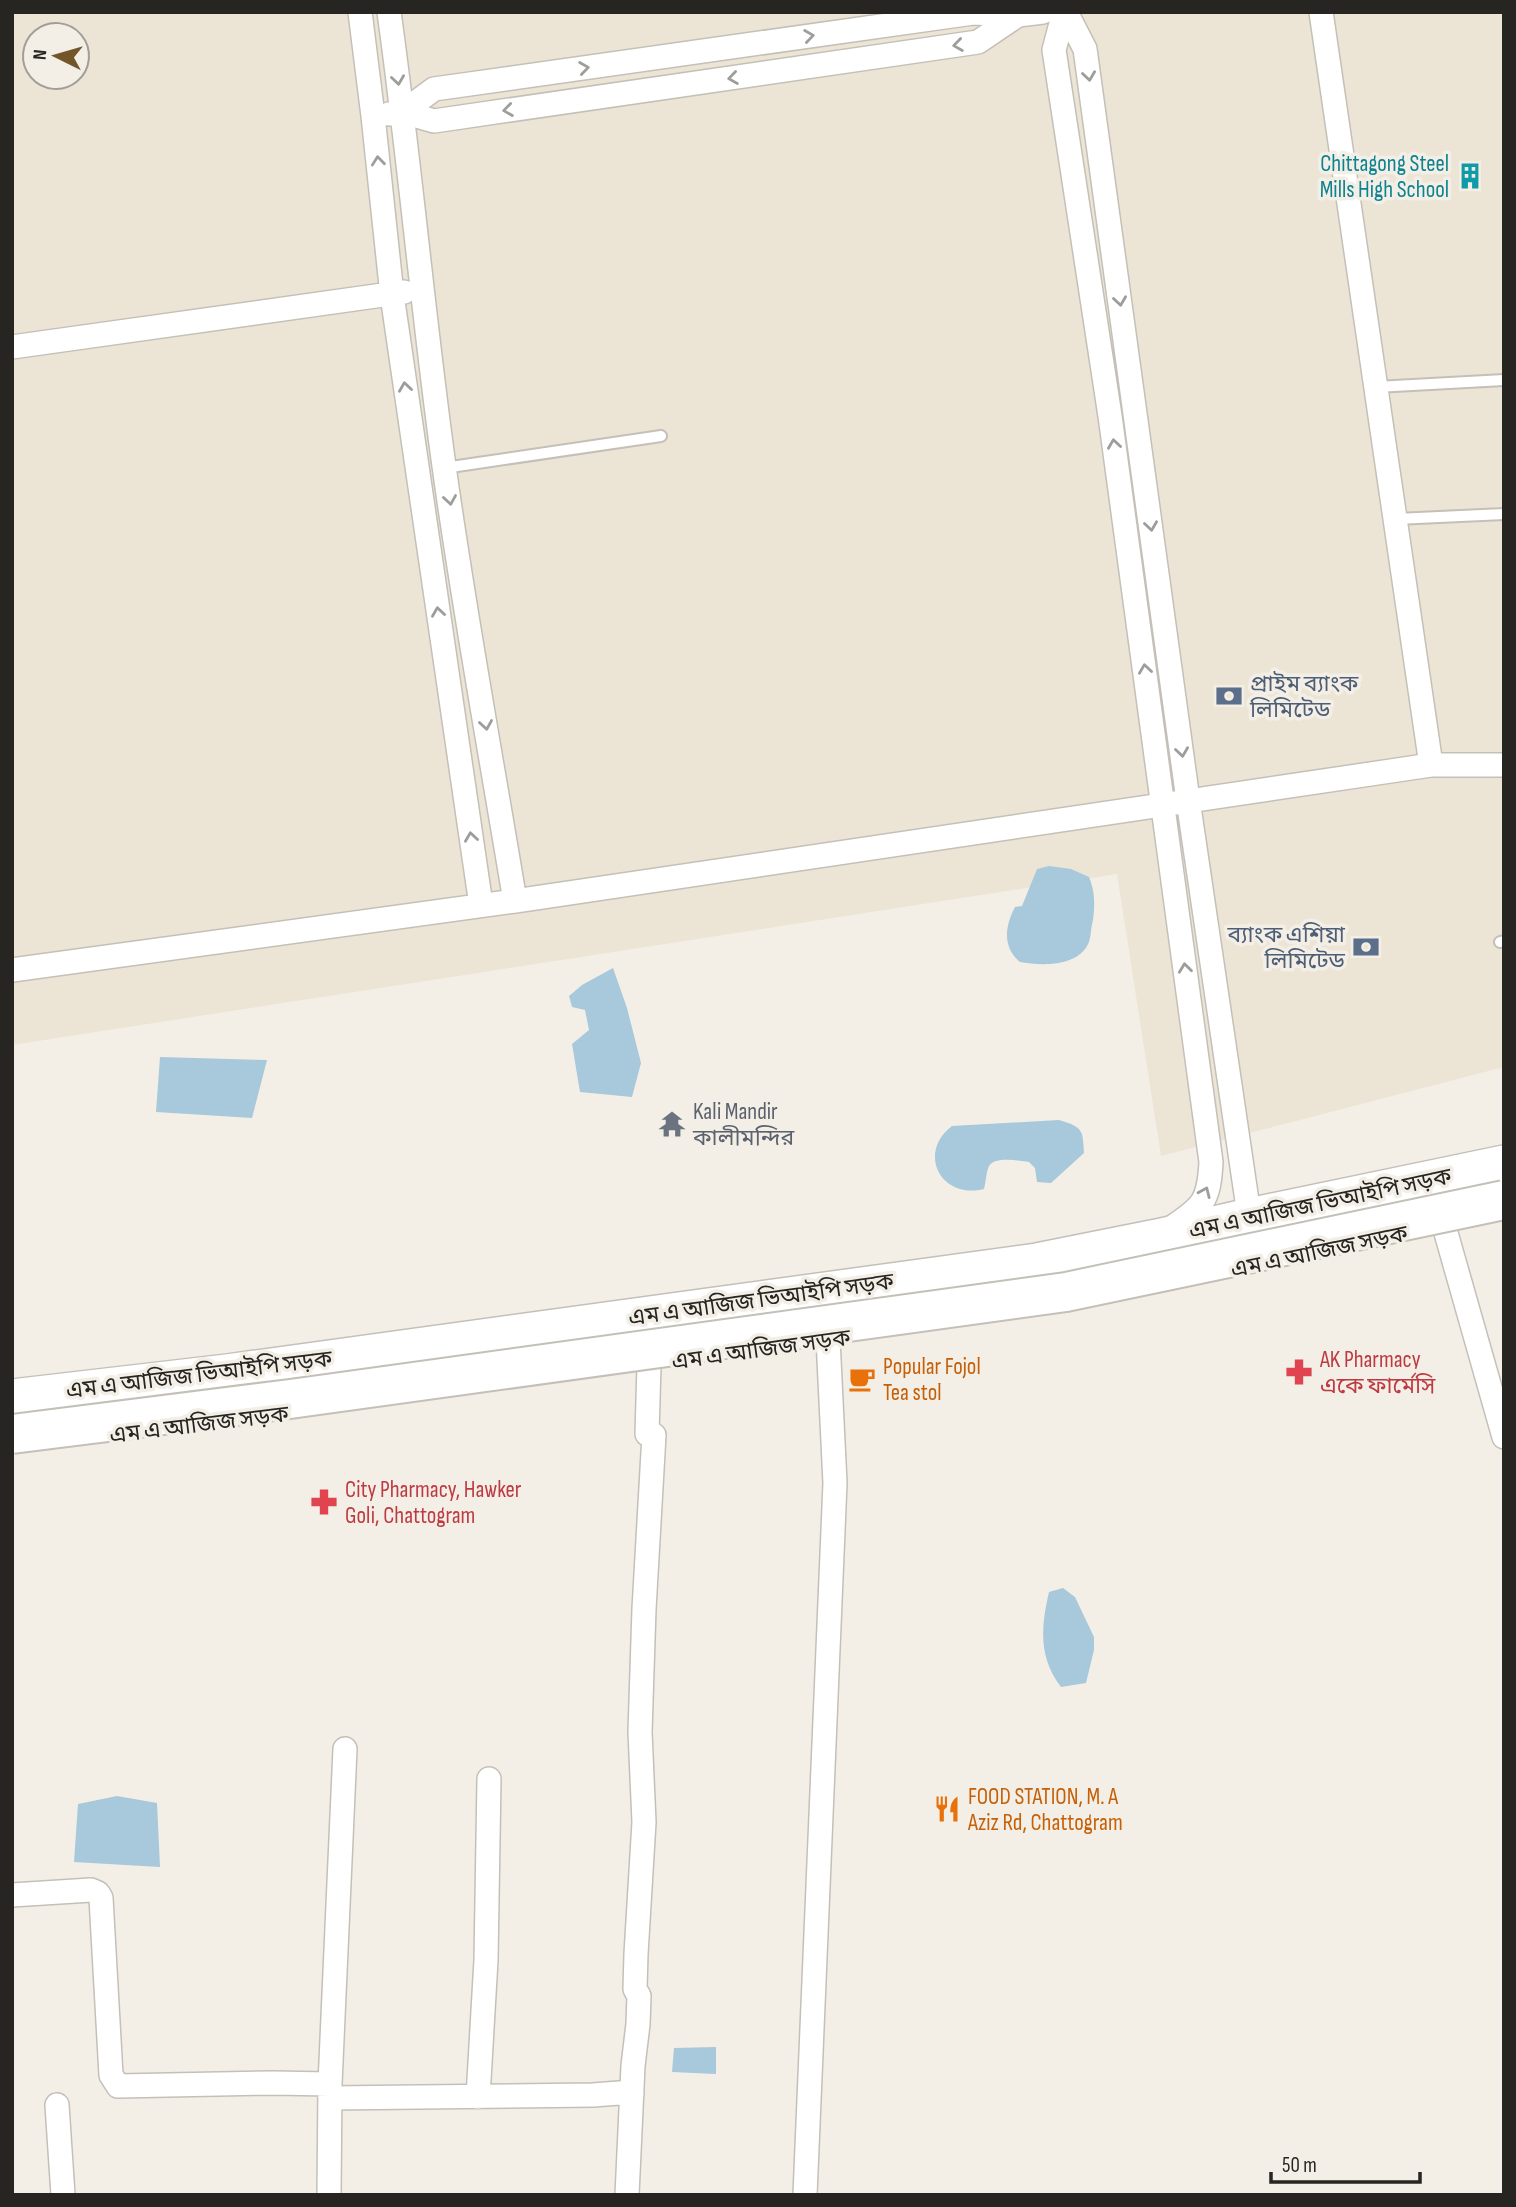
<svg xmlns="http://www.w3.org/2000/svg" width="1516" height="2207" font-family="'Sofia Sans Condensed','Noto Sans Bengali',sans-serif">
  <rect width="100%" height="100%" fill="#f3efe6"/>
  <path fill="#ece5d5" fill-rule="evenodd" d="M12 12H1504V1067L1161 1156 1117 874 12 1045ZM35 35H77V77H35Z"/>
  <path fill="#a8c8db" d="M1049 866 1071 869 1089 877C1095 892 1095 904 1093 920 1091 927 1091 936 1089 942 1079 967 1042 966 1020 962 1002 947 1005 926 1015 907L1022 906 1037 869Z
    M613 968 627 1008 641 1063 632 1097 580 1092 572 1044 589 1030 585 1010 572 1007 569 996 582 985Z
    M160 1057 267 1060 252 1118 156 1112Z
    M1059 1120C1082 1127 1083 1129 1084 1153L1051 1183 1037 1182 1035 1168 1029 1162C1020 1161 995 1156 989 1166 986 1172 986 1182 984 1189 940 1200 917 1152 952 1126Z
    M1063 1588 1075 1597 1094 1637V1650L1086 1683 1061 1687C1038 1657 1041 1626 1049 1592Z
    M117 1796 157 1803 160 1867 74 1862 78 1804Z
    M716 2047V2074L672 2072 674 2048Z"/>
  <g fill="none" stroke-linecap="round" stroke-linejoin="round">
    <g stroke="#c4c0b8" stroke-width="14">
      <path id="lane" d="M1376 387 1504 380
        M444 468 661 436
        M1396 519 1504 514
        M1500 942 1504 941"/>
    </g>
    <g stroke="#c4c0b8" stroke-width="26">
      <path id="street" d="M360 12 373 116 392 295 481 905
        M389 12C410 163 423 315 444 466 464 611 491 756 515 901
        M1064 12 1054 50 1110 416 1211 1162C1209 1201 1203 1207 1171 1228
        M1066 12 1085 49 1188 800 1251 1228
        M1321 12 1431 765
        M403 112 434 89 973 13 1018 15 1043 12
        M389 114 403 112 434 121 978 42 1018 15
        M12 347 404 292
        M12 970 515 901 1431 765H1504
        M1444 1226 1504 1437
        M12 1895 91 1890 98 1893 101 1898 111 2075 118 2086 273 2083 330 2084
        M478 2097 486 1960 489 1779
        M330 2098 593 2095 619 2093 632 2094
        M57 2105 63 2195
        M329 2195 330 2084 345 1749
        M627 2195 633 2066 638 2024 639 1996 635 1989 636 1954 644 1822 640 1732 644 1609 654 1435 647 1434 649 1365
        M805 2195 835 1483 828 1339"/>
    </g>
    <g stroke="#c4c0b8" stroke-width="38">
      <path id="primary" d="M12 1397 227 1372 1037 1261 1157 1237 1249 1216 1504 1163"/>
    </g>
    <use href="#lane" stroke="#fff" stroke-width="10"/>
    <use href="#street" stroke="#fff" stroke-width="23"/>
    <use href="#primary" stroke="#fff" stroke-width="35"/>
    <g stroke="#c4c0b8" stroke-width="42" stroke-linecap="butt">
      <path id="highway-bridge" d="M12 1434 290 1399 1066 1292 1504 1200"/>
    </g>
    <use href="#highway-bridge" stroke="#fff" stroke-width="38"/>
  </g>
  <defs><path id="oneway-chevron" d="M-2-3.5L2.5 0L-2 3.5" fill="none" stroke-width="1.6" stroke-linecap="round" stroke-linejoin="round" transform="scale(1.75)"/></defs>
  <g stroke="#9d9d9b">
    <use href="#oneway-chevron" transform="translate(809 36) rotate(-8)"/>
    <use href="#oneway-chevron" transform="translate(958 45) rotate(172)"/>
    <use href="#oneway-chevron" transform="translate(584 68) rotate(-8)"/>
    <use href="#oneway-chevron" transform="translate(1089 76) rotate(82)"/>
    <use href="#oneway-chevron" transform="translate(733 78) rotate(172)"/>
    <use href="#oneway-chevron" transform="translate(398 80) rotate(82)"/>
    <use href="#oneway-chevron" transform="translate(508 110) rotate(172)"/>
    <use href="#oneway-chevron" transform="translate(378 161) rotate(-96)"/>
    <use href="#oneway-chevron" transform="translate(1120 301) rotate(82)"/>
    <use href="#oneway-chevron" transform="translate(405 387) rotate(-98)"/>
    <use href="#oneway-chevron" transform="translate(1114 444) rotate(-98)"/>
    <use href="#oneway-chevron" transform="translate(450 500) rotate(81)"/>
    <use href="#oneway-chevron" transform="translate(1151 526) rotate(82)"/>
    <use href="#oneway-chevron" transform="translate(438 612) rotate(-98)"/>
    <use href="#oneway-chevron" transform="translate(1145 669) rotate(-98)"/>
    <use href="#oneway-chevron" transform="translate(486 725) rotate(81)"/>
    <use href="#oneway-chevron" transform="translate(1182 752) rotate(82)"/>
    <use href="#oneway-chevron" transform="translate(471 837) rotate(-98)"/>
    <use href="#oneway-chevron" transform="translate(1185 968) rotate(-97)"/>
    <use href="#oneway-chevron" transform="translate(1205 1192) rotate(-66)"/>
  </g>
  <defs>
    <g id="building-bare" transform="scale(2.1)"><path d="M-4-6H4V6H1V3H-1V6H-4ZM-2.5-4.3h1.7v1.8h-1.7ZM.8-4.3h1.7v1.8H.8ZM-2.5-1h1.7V.8h-1.7ZM.8-1h1.7V.8H.8Z" fill="#0f9aa8" stroke="#f3efe6" stroke-width="2.5" paint-order="stroke"/></g>
    <g id="bank-bare" transform="scale(2.1)"><path d="M-6-4H6V4H-6ZM0-2.3a2.3 2.3 0 1 0 0 4.6a2.3 2.3 0 1 0 0-4.6Z" fill="#5c6f8a" stroke="#f3efe6" stroke-width="2.5" paint-order="stroke"/></g>
    <g id="temple-bare" transform="scale(2.1)"><path d="M0-6L5-2H3V0L6.5 2.5H4V6H1.5V3h-3V6H-4V2.5H-6.5L-3 0V-2H-5Z" fill="#6b7280" stroke="#f3efe6" stroke-width="2.5" paint-order="stroke"/></g>
    <g id="pharmacy-bare" transform="scale(2.1)"><path d="M-2-6h4v4h4v4h-4v4h-4v-4h-4v-4h4Z" fill="#e0444e" stroke="#f3efe6" stroke-width="2.5" paint-order="stroke"/></g>
    <g id="cafe-bare" transform="scale(2.1)"><path d="M-5.5-4.5H6V0H3Q3 3.5 0 3.5H-2.5Q-5.5 3.5-5.5 0ZM3-3.2v2h1.7v-2ZM-6 4.5H4V6H-6Z" fill="#e8710a" stroke="#f3efe6" stroke-width="2.5" paint-order="stroke"/></g>
    <g id="restaurant-bare" transform="scale(2.1)"><path d="M-5-6h1v4h1v-4h1v4h1v-4h1v5L-1.5 .5V6h-2V.5L-5-1ZM5-6V6H3V1.5H1.5Q1.5-4 5-6Z" fill="#e8710a" stroke="#f3efe6" stroke-width="2.5" paint-order="stroke"/></g>
  </defs>
  <g fill-rule="evenodd">
    <use href="#building-bare" x="1470" y="176"/>
    <use href="#bank-bare" x="1229" y="696"/>
    <use href="#bank-bare" x="1366" y="947"/>
    <use href="#temple-bare" x="672" y="1124"/>
    <use href="#pharmacy-bare" x="1299" y="1372"/>
    <use href="#cafe-bare" x="862" y="1379"/>
    <use href="#pharmacy-bare" x="324" y="1502"/>
    <use href="#restaurant-bare" x="947" y="1809"/>
  </g>
  <g text-anchor="middle" stroke-width="7" stroke-linejoin="round" paint-order="stroke">
    <g font-size="23" fill="#0d838f" stroke="#f3efe6" text-anchor="end">
      <text x="1449" y="171">Chittagong Steel<tspan x="1449" dy="26">Mills High School</tspan></text>
    </g>
    <g font-size="23" fill="#4e5e75" stroke="#f3efe6" text-anchor="start">
      <text x="1250" y="691">প্রাইম ব্যাংক<tspan x="1250" dy="26">লিমিটেড</tspan></text>
      <text x="1345" y="942" text-anchor="end">ব্যাংক এশিয়া<tspan x="1345" dy="26">লিমিটেড</tspan></text>
    </g>
    <g font-size="23" fill="#5b616d" stroke="#f3efe6" text-anchor="start">
      <text x="693" y="1119">Kali Mandir<tspan x="693" dy="26">কালীমন্দির</tspan></text>
    </g>
    <g font-size="23" fill="#262521" stroke="#f3efe6">
      <text transform="translate(1320 1203) rotate(-12)" y="8">এম এ আজিজ ভিআইপি সড়ক</text>
      <text transform="translate(1319 1251) rotate(-12)" y="8">এম এ আজিজ সড়ক</text>
      <text transform="translate(761 1299) rotate(-8)" y="8">এম এ আজিজ ভিআইপি সড়ক</text>
      <text transform="translate(761 1349) rotate(-8)" y="8">এম এ আজিজ সড়ক</text>
      <text transform="translate(199 1374) rotate(-7)" y="8">এম এ আজিজ ভিআইপি সড়ক</text>
      <text transform="translate(199 1424) rotate(-7)" y="8">এম এ আজিজ সড়ক</text>
    </g>
    <g font-size="23" fill="#be3a42" stroke="#f3efe6" text-anchor="start">
      <text x="1320" y="1367">AK Pharmacy<tspan x="1320" dy="26">একে ফার্মেসি</tspan></text>
      <text x="345" y="1497">City Pharmacy, Hawker<tspan x="345" dy="26">Goli, Chattogram</tspan></text>
    </g>
    <g font-size="23" fill="#c56008" stroke="#f3efe6" text-anchor="start">
      <text x="883" y="1374">Popular Fojol<tspan x="883" dy="26">Tea stol</tspan></text>
      <text x="968" y="1804">FOOD STATION, M. A<tspan x="968" dy="26">Aziz Rd, Chattogram</tspan></text>
    </g>
  </g>
  <rect width="1516" height="2207" fill="none" stroke="#262521" stroke-width="28"/>
  <g transform="translate(56 56) rotate(275)"><circle r="33" fill="#f3efe6" stroke="#a19e97" stroke-width="2"/>
  <path d="M0-5L12 26L0 18L-12 26Z" fill="#73552a"/>
  <text y="-10" font-size="19" font-weight="bold" text-anchor="middle" fill="#262521">N</text>
  </g>
  <path d="M1271 2172v10h149v-10" fill="none" stroke="#262521" stroke-width="3.5"/>
  <text x="1282" y="2172" font-size="21" fill="#262521" stroke="#f3efe6" stroke-width="5" paint-order="stroke">50 m</text>
</svg>
